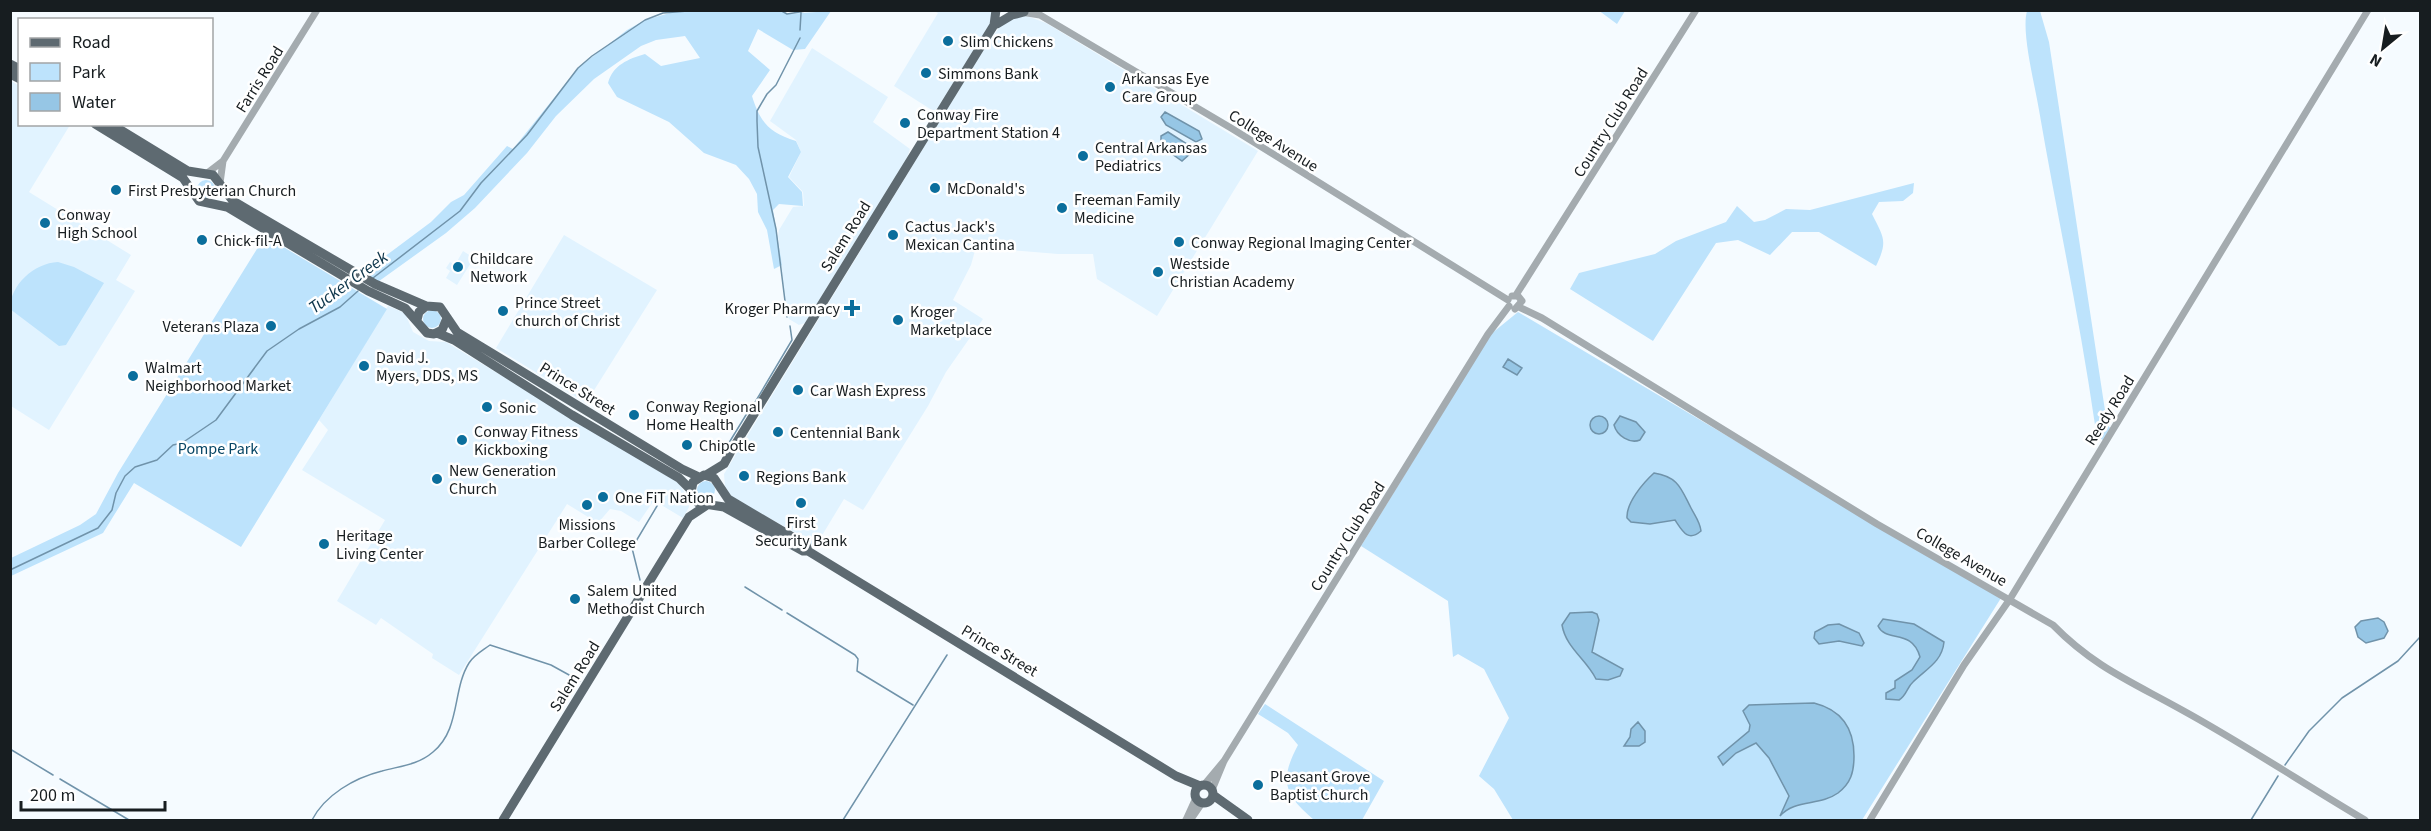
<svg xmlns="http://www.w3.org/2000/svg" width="2431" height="831" font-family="'Source Sans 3',sans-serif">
  <rect width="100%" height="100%" fill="#f5fbff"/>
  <path fill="#e1f3ff" d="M934 11H994L989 26 935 112 894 86 938 13Z
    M1024 15 1046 23 1258 151 1157 316 1097 279 1093 254H1058L976 247 971 265 953 300 983 319 946 372 928 406 867 504 863 510 844 499 815 547 800 535 732 498 725 486 724 474 979 57 1003 22Z
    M812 48 888 97 873 122 910 149 907 158 805 323 799 325 789 319 786 313 778 236 779 230 793 207 804 206 803 192 789 177 801 152 796 140 770 121Z
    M10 80 19 86 20 124 70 125 29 192 131 255 116 280 135 291 49 430 11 406Z
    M564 235 657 290 586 403 496 348Z
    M463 251 474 258 457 285 446 278 450 271 446 268 450 262 455 265Z
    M388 306 405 313 413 332 429 341 446 342 679 483 687 497 689 507 683 518 658 503H652L639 522 621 511 610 509 598 523 567 504 459 675 432 658 433 654 381 618 376 625 337 601 385 520 302 470 328 430 319 420Z"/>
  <path fill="#bde3fc" d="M780 10 787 14 831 11 805 49 793 50 758 29 748 51 770 70 752 96C760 122 769 133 796 141L801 152 788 177 802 192 803 206 779 204 773 210 782 265 774 269 767 230 758 212 757 194 749 179 736 165 704 153 669 122 617 97 608 83C613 65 628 59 645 54L661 66 700 58 685 36 656 40 641 46 594 79 556 116 527 153 475 208 446 233 375 284 360 275 431 222 451 202 464 195 507 146 513 149 578 68 627 30 645 20 677 11Z
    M1598 10H1625V11L1617 24Z
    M2027 11H2040L2049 42 2106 417 2108 426 2113 430 2106 442 2098 437 2095 425C2080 320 2057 215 2039 110 2035 85 2021 32 2027 11Z
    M197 189a9 9 0 1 1 18 0a9 9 0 1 1-18 0Z
    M1914 183 1913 193 1903 201 1879 202 1872 214C1884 238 1888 241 1876 266L1819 232H1792L1770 255 1738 240 1716 243 1653 341 1570 289 1579 273 1655 254 1676 241 1726 222 1737 206 1754 222 1765 220 1786 209 1810 210Z
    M265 236 387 309 241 547 134 483 103 533 11 576V558L80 525 96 514 118 473Z
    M58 262 74 267 104 283 66 345 59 346 10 309C10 285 34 263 58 262Z
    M423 319a9 9 0 1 1 18 0a9 9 0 1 1-18 0Z
    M1518 312 2001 598 1862 820H1513L1494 789 1479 776 1509 718 1484 669 1458 654 1453 657 1448 601 1361 546 1491 334Z
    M697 490a9 9 0 1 1 18 0a9 9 0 1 1-18 0Z
    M1265 704 1384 781 1362 820H1314C1284 794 1279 781 1298 745L1288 733 1258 714Z"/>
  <path fill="#96c6e5" stroke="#7093aa" stroke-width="1.5" d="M1165 112 1199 131 1202 139 1196 142 1166 125 1161 117Z
    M1168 132 1190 146 1191 153 1182 161 1161 146V136Z
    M1508 359 1522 368 1517 375 1503 367Z
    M1590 425a9 9 0 1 1 18 0a9 9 0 1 1-18 0Z
    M1620 416 1636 422 1645 432 1640 440C1630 444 1617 436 1614 425Z
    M1654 473C1679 477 1681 489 1691 508 1695 516 1700 522 1701 531 1688 542 1683 532 1675 520L1650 524 1631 522 1627 518C1626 503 1643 483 1654 473Z
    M1592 612 1597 614 1599 620 1592 652 1623 669 1620 676 1608 680 1596 679C1586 659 1566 648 1562 625L1570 613Z
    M2378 618 2384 622 2388 631 2384 638 2366 643 2358 637 2355 627 2361 621Z
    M1883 619 1914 624 1944 642C1942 662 1926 669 1913 682 1907 687 1907 695 1899 700L1886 699V693L1895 688V681L1912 670 1920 657C1912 628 1886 643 1878 626Z
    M1839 624 1859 633 1864 643 1862 646 1839 641 1819 644 1814 638 1815 632 1828 625Z
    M1814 703C1842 710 1854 728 1854 756 1854 772 1851 783 1838 793 1820 806 1795 799 1780 816L1789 796 1769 758 1756 743 1736 753 1723 765 1718 757 1749 731 1750 725 1743 711 1749 705Z
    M1638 722 1645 731V742L1639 746H1624L1630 737 1631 729Z"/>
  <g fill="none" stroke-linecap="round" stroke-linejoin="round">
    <path stroke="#7093aa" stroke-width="1.5" d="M780 10 787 14 812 10
      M800 30 801 13
      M373 278 460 211 481 183 527 135 578 68 592 56 645 20 663 13 700 10
      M787 317 776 229 758 147 757 121V111L767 94 776 85 800 38
      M754 404 792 340 790 326
      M724 451 749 410
      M10 570 98 528 112 510 116 493 125 476 135 467 157 460 173 445 182 443 216 420 267 351 299 329 340 307 358 291
      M640 580 632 548 657 506
      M745 587 782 610
      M787 613 855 655 858 659 857 671 913 705
      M10 749 53 775
      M2285 765 2309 731 2342 698 2398 661 2420 637
      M60 779 129 820
      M312 820C325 795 354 778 382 771 400 766 418 765 433 752 461 729 452 690 469 663 474 655 482 651 490 645L551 665 580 681
      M843 820 947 655
      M2251 820 2278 776"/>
    <path stroke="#a4abaf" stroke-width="7" d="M1021 12 1040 15 1231 128 1508 300
      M206 174 223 161
      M220 183 223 161 317 10
      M1516 295 1696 10
      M1512 296H1518L1522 301 1515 309
      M1519 307 1542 318 1877 524 2053 625C2094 667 2132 682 2182 710 2244 744 2304 784 2365 820
      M1204 785 1224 761
      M1212 790 1224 761 1488 334 1509 306
      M1186 820 1196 798
      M1186 820 1191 819 1202 803
      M1870 820 1964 665 2010 599 2368 10"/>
    <path stroke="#5e6a71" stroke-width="9" d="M997 24 1012 15 1024 12
      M10 64 20 69
      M10 74 20 79
      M95 124 183 178 199 201 227 207 368 291 405 308 427 333 434 334 442 330 447 318
      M111 124 188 171 213 175 233 201 375 284 426 306
      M417 320 419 312 426 306 440 307 457 332 682 469 699 477
      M437 333 454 340 572 415 679 478 691 490
      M706 475 724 464 730 453 994 25 996 10
      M808 551 806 545 728 499 714 478 704 475 693 482 691 492 698 503 724 507 803 551H808L1176 776 1200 786
      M1195 794a9 9 0 1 1 18 0a9 9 0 1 1-18 0Z
      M1213 795 1248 820
      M503 820 689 517 707 505"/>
  </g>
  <g fill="#0b6e9c" stroke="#fff" stroke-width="2">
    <circle cx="948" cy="41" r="6"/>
    <circle cx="926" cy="73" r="6"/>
    <circle cx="1110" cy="87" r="6"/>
    <circle cx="905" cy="123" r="6"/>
    <circle cx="1083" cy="156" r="6"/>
    <circle cx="935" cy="188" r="6"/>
    <circle cx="116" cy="190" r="6"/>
    <circle cx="1062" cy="208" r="6"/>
    <circle cx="45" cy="223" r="6"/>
    <circle cx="893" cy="235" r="6"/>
    <circle cx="202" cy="240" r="6"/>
    <circle cx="1179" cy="242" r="6"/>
    <circle cx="458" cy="267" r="6"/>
    <circle cx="1158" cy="272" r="6"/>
    <path d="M849 299h6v6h6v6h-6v6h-6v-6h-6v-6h6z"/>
    <circle cx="503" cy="311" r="6"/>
    <circle cx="898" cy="320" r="6"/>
    <circle cx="271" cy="326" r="6"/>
    <circle cx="364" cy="366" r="6"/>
    <circle cx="133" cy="376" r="6"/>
    <circle cx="798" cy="390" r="6"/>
    <circle cx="487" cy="407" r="6"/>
    <circle cx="634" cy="415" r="6"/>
    <circle cx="778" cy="432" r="6"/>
    <circle cx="462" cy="440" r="6"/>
    <circle cx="687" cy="445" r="6"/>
    <circle cx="744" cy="476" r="6"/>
    <circle cx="437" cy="479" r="6"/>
    <circle cx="603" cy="497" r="6"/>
    <circle cx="801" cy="503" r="6"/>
    <circle cx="587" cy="505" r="6"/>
    <circle cx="324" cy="544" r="6"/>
    <circle cx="575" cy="599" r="6"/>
    <circle cx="1258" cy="785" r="6"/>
  </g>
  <g text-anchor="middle" stroke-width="5" stroke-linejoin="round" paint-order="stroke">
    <g font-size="16" fill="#171d20" stroke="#fff" text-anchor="start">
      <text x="960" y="47">Slim Chickens</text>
      <text x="938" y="79">Simmons Bank</text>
      <text x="1122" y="84">Arkansas Eye<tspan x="1122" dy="18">Care Group</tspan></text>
      <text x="917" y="120">Conway Fire<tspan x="917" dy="18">Department Station 4</tspan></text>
      <text x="1095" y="153">Central Arkansas<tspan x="1095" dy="18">Pediatrics</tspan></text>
      <text x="947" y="194">McDonald's</text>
      <text x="128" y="196">First Presbyterian Church</text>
      <text x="1074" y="205">Freeman Family<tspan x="1074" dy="18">Medicine</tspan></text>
      <text x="57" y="220">Conway<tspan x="57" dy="18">High School</tspan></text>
      <text x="905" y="232">Cactus Jack's<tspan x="905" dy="18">Mexican Cantina</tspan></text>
      <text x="214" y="246">Chick-fil-A</text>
      <text x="1191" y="248">Conway Regional Imaging Center</text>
      <text x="470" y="264">Childcare<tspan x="470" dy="18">Network</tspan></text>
      <text x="1170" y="269">Westside<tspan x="1170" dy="18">Christian Academy</tspan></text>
      <text x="515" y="308">Prince Street<tspan x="515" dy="18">church of Christ</tspan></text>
      <text x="840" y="314" text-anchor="end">Kroger Pharmacy</text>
      <text x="910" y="317">Kroger<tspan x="910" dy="18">Marketplace</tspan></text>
      <text x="259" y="332" text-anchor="end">Veterans Plaza</text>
      <text x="376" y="363">David J.<tspan x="376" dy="18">Myers, DDS, MS</tspan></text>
      <text x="145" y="373">Walmart<tspan x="145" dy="18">Neighborhood Market</tspan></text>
      <text x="810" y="396">Car Wash Express</text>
      <text x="646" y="412">Conway Regional<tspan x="646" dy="18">Home Health</tspan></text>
      <text x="499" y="413">Sonic</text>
      <text x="474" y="437">Conway Fitness<tspan x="474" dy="18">Kickboxing</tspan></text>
      <text x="790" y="438">Centennial Bank</text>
      <text x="699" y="451">Chipotle</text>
      <text x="449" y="476">New Generation<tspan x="449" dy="18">Church</tspan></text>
      <text x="756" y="482">Regions Bank</text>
      <text x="615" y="503">One FiT Nation</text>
      <text x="801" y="528" text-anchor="middle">First<tspan x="801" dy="18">Security Bank</tspan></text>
      <text x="587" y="530" text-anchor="middle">Missions<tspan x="587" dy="18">Barber College</tspan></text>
      <text x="336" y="541">Heritage<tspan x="336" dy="18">Living Center</tspan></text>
      <text x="587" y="596">Salem United<tspan x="587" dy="18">Methodist Church</tspan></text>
      <text x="1270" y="782">Pleasant Grove<tspan x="1270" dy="18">Baptist Church</tspan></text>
    </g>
    <g font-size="16" fill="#171d20" stroke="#fff">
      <text transform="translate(259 79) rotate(-58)" y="6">Farris Road</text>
      <text transform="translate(1610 122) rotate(-58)" y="6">Country Club Road</text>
      <text transform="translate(1274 140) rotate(32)" y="6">College Avenue</text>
      <text transform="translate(845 236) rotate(-58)" y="6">Salem Road</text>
      <text transform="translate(578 388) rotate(32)" y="6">Prince Street</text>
      <text transform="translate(2109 410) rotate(-58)" y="6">Reedy Road</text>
      <text transform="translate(1347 536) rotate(-58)" y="6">Country Club Road</text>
      <text transform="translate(1962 556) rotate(30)" y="6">College Avenue</text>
      <text transform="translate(1000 650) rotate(31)" y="6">Prince Street</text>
      <text transform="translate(574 676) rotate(-58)" y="6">Salem Road</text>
    </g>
    <g font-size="16" fill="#064564" stroke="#fff">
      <text x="218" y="454">Pompe Park</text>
    </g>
    <g font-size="18" font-style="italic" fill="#0d354a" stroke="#fff">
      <text transform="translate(348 282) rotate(-36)" y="6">Tucker Creek</text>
    </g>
  </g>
  <rect width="2431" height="831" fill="none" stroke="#171d20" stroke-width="24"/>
  <rect x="18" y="18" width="195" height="108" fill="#ffffff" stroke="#a2a5a6" stroke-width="1.5"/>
  <rect x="30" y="38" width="30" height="9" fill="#5e6a71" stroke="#a2a5a6" stroke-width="1.5"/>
  <text x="72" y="48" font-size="18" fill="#171d20">Road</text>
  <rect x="30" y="63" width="30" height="18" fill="#bde3fc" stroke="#a2a5a6" stroke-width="1.5"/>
  <text x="72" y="78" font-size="18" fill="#171d20">Park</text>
  <rect x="30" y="93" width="30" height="18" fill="#96c6e5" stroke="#a2a5a6" stroke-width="1.5"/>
  <text x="72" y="108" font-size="18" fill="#171d20">Water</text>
  <g transform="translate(2383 48) rotate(210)" stroke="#ffffff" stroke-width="4.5" paint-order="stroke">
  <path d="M0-4.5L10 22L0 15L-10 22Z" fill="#171d20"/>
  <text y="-9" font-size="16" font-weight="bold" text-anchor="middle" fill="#171d20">N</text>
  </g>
  <path d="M21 801v9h144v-9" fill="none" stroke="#171d20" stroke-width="3"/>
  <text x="30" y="801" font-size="18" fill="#171d20" stroke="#ffffff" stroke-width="4.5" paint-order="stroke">200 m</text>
</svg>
